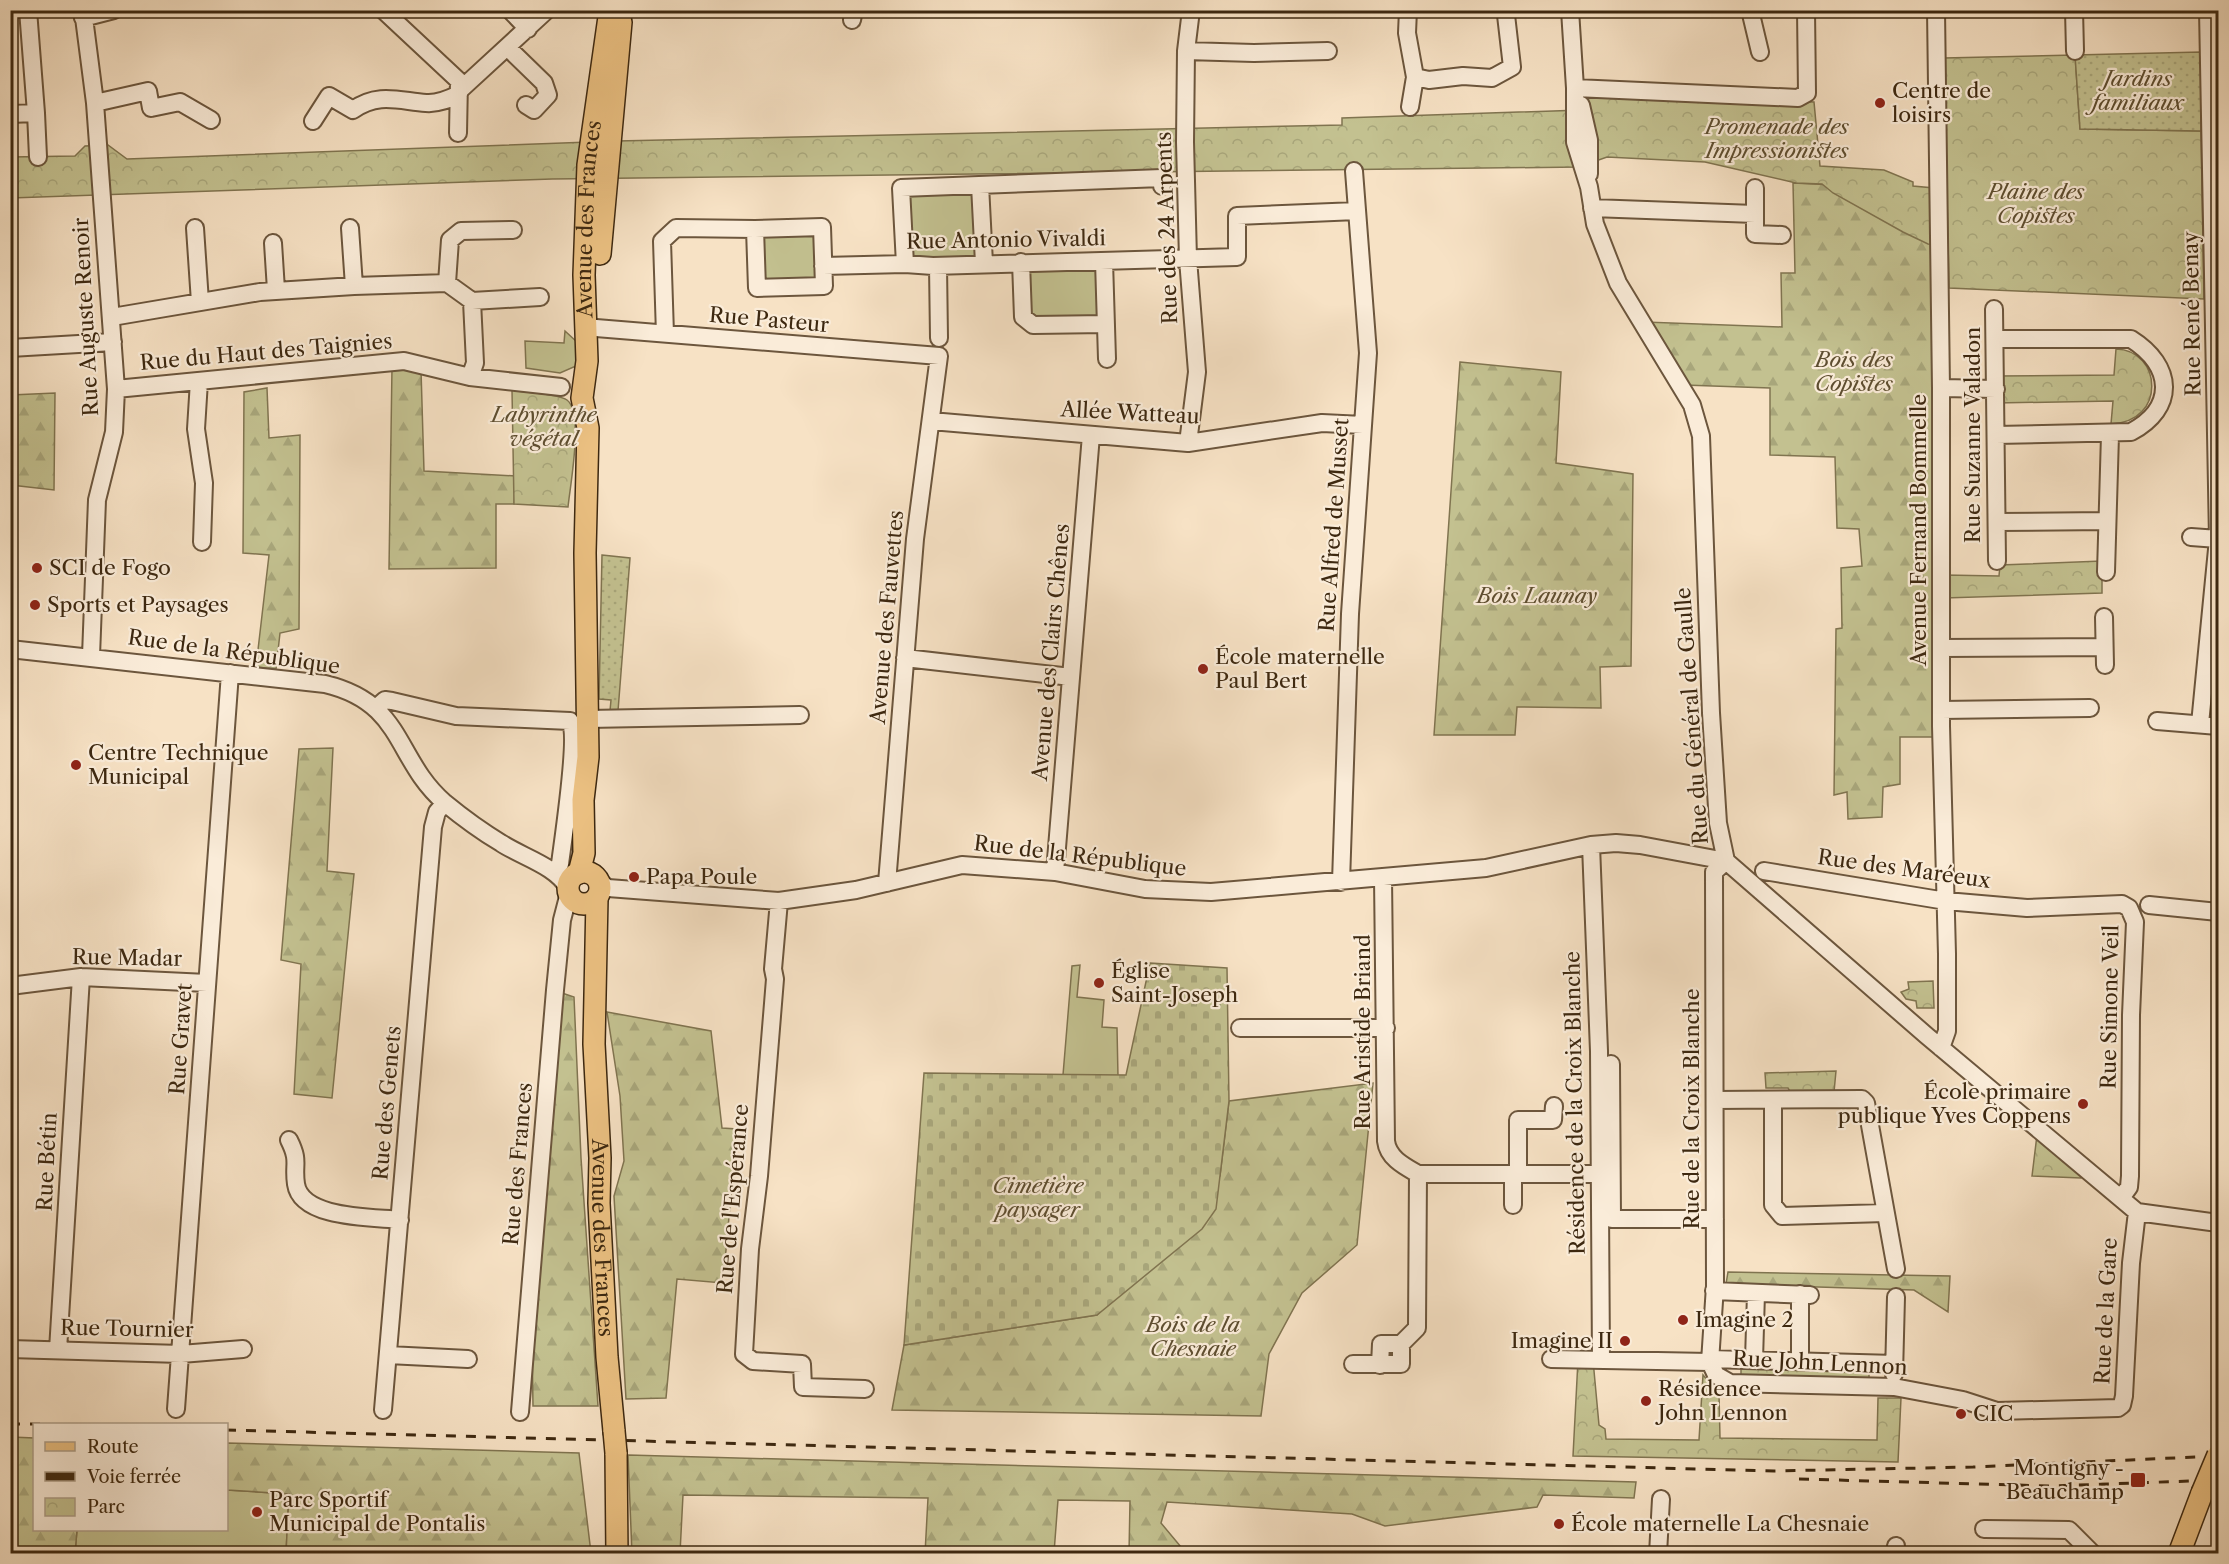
<svg xmlns="http://www.w3.org/2000/svg" width="2229" height="1564" font-family="'Libre Caslon Text',serif">
  <defs>
    <pattern id="forest-firs" width="22" height="20" patternUnits="userSpaceOnUse" patternTransform="scale(1.5)"><rect width="22" height="20" fill="#c3c190"/><path d="M5 1l3.5 6h-7zM16 11l3.5 6h-7z" fill="#a8a67b"/></pattern>
    <pattern id="cemetery-stones" width="16" height="16" patternUnits="userSpaceOnUse" patternTransform="scale(1.5)"><rect width="16" height="16" fill="#c3c190"/><path d="M2 7V4a2 2 0 0 1 4 0v3zM10 15v-3a2 2 0 0 1 4 0v3z" fill="#a8a67b"/></pattern>
    <pattern id="park-crowns" width="20" height="18" patternUnits="userSpaceOnUse" patternTransform="scale(1.5)"><rect width="20" height="18" fill="#c3c190"/><path d="M2 6a3 3 0 1 1 6 0M12 15a3 3 0 1 1 6 0" fill="none" stroke="#a8a67b"/></pattern>
    <pattern id="garden-dots" width="8" height="8" patternUnits="userSpaceOnUse" patternTransform="scale(1.5)"><rect width="8" height="8" fill="#c3c190"/><path d="M2 2h.1M6 6h.1" fill="none" stroke="#a8a67b" stroke-width="1.8" stroke-linecap="round"/></pattern>
  </defs>
  <rect width="100%" height="100%" fill="#f7e2c5"/>
  <filter id="stains"><feTurbulence type="fractalNoise" baseFrequency=".00333" numOctaves="4"/><feColorMatrix values="0 0 0 0 .2 0 0 0 0 .09 0 0 0 0 .02 0 0 0 .5 -.17"/></filter>
  <radialGradient id="worn" r=".72"><stop offset=".6" stop-color="#630" stop-opacity="0"/><stop offset="1" stop-color="#630" stop-opacity=".3"/></radialGradient>
  <path fill="#c3c190" stroke="#807450" stroke-width="1.5" d="M980 185 984 263 905 264 901 188Z
    M822 227 824 286 757 288 755 229Z
    M1104 261 1106 324 1033 325 1021 262Z
    M565 331 577 342 576 366 560 373 526 368 525 341 564 343Z
    M1080 965 1077 997 1104 1000 1102 1027 1117 1028 1118 1077 1063 1075 1072 966Z
    M227 1490 289 1494 286 1553 75 1554 77 1530H226Z"/>
  <path fill="url(#forest-firs)" stroke="#807450" stroke-width="1.5" d="M1793 183 1937 190 1941 737H1900V784L1883 787 1882 817 1848 819 1847 792 1834 795 1836 629 1842 628 1841 568 1862 566 1859 529 1837 528 1835 457 1770 455V388L1684 385 1645 322 1782 327 1781 273H1795Z
    M1460 362 1561 372 1556 463 1633 474 1631 666 1600 667 1601 708 1517 707 1515 735H1434Z
    M392 367 421 370 424 471 516 476 514 504H496V568L389 569Z
    M267 388 269 438 300 435 299 629 280 633 276 669 256 667 269 555 243 553 244 392Z
    M55 393 54 490 11 485V395Z
    M333 748 327 871 354 874 332 1098 294 1094 301 964 281 960 299 749Z
    M559 992 574 997 581 1158 598 1406H533L532 1341Z
    M607 1012 711 1031 722 1128 737 1129 723 1283 677 1279 666 1398 626 1399 614 1196 624 1161 620 1096Z
    M1373 1083 1357 1245 1302 1293 1269 1354 1261 1416 892 1410 904 1345 1097 1315 1220 1176 1229 1101Z
    M1728 1272 1950 1276 1948 1312 1914 1290 1726 1284Z
    M11 1437 34 1438V1530H77L75 1553H11Z
    M227 1443 579 1453 591 1553H286L289 1494 227 1490Z
    M628 1455 1636 1482 1634 1498 1543 1495 1537 1507 1385 1526 1352 1514 1167 1502 1161 1523 1181 1547 1175 1554 1129 1553 1130 1501 1058 1500 1054 1553 925 1554 928 1498 683 1495 680 1553 632 1554Z"/>
  <path fill="url(#cemetery-stones)" stroke="#807450" stroke-width="1.5" d="M1150 963 1227 968 1229 1101 1216 1209 1202 1229 1097 1315 904 1345 924 1073 1126 1075Z"/>
  <path fill="url(#park-crowns)" stroke="#807450" stroke-width="1.5" d="M2075 55 2080 129 2201 131 2204 299 1949 288 1944 58Z
    M1577 93 1814 102 1820 166 1884 170 1913 182V186L1934 188 1935 245 1928 244 1903 232 1833 193 1822 184 1796 183 1705 162 1607 157 1579 167 552 179 11 198 10 157 75 156 85 146 108 145 127 159 617 141 1342 125V118L1582 110Z
    M2116 349C2162 350 2167 422 2111 424L2113 401 1996 403V376L2114 375Z
    M512 390C525 393 557 393 567 400 584 413 570 486 568 507L514 504Z
    M2102 561V593L1944 598 1945 575 1999 576 2000 565Z
    M1933 981 1934 1008H1917L1916 1001 1906 999 1901 992 1909 989 1908 982Z
    M1836 1071 1834 1092 1791 1093 1788 1088H1766L1765 1073Z
    M2037 1135 2083 1175 2081 1178 2032 1176Z
    M1578 1360H1593L1599 1425 1605 1429 1606 1439 1699 1440 1703 1375 1719 1394 1720 1438 1877 1440 1878 1398H1901L1898 1462 1573 1456Z
    M1741 1362 1869 1365V1381L1741 1378Z"/>
  <path fill="url(#garden-dots)" stroke="#807450" stroke-width="1.5" d="M2201 52V131L2080 129 2075 55Z
    M602 555 630 558 618 711H610L611 700 599 699Z"/>
  <g fill="none" stroke-linecap="round" stroke-linejoin="round">
    <g stroke="#6c563d" stroke-width="20">
      <path id="minor" d="M83 10 95 103 116 389 114 432 97 500 91 656
        M383 10 459 81 458 133
        M510 10 528 29
        M1408 10 1407 33 1415 77 1429 80 1463 76 1492 78 1512 67 1506 15 1508 10
        M1570 10 1575 88V142L1589 187 1595 224 1618 283 1692 405 1701 436 1711 713 1718 823 1726 861 1927 1036 2137 1212 2218 1223
        M1750 10 1760 52
        M1936 10 1941 388V726L1947 954V1031L1941 1048
        M2074 10 2075 51
        M83 18 114 10
        M852 20 854 10
        M508 48 544 83 548 95 534 110 526 105
        M1186 51 1254 53 1328 51
        M1575 88 1798 98 1807 93 1806 10
        M459 91 547 10
        M95 103 148 91 151 108 180 102 211 120
        M1581 105 1589 140V174
        M1410 107 1415 77
        M36 113 38 157
        M10 114 36 113 28 10
        M313 121 329 96 353 110C378 92 399 101 426 103 438 104 449 99 459 94
        M980 185 984 263
        M1755 188V234L1782 235
        M1592 208 1755 214
        M822 227 824 286 757 288 755 229Z
        M195 228 200 302
        M350 228 354 286
        M273 243 276 290
        M1104 261 1107 359
        M1021 262 1023 317 1033 325 1106 324
        M905 264 901 188 1162 178V186
        M823 266 905 264 933 266 1237 257V216L1357 211
        M938 266 939 338
        M447 283 450 240 461 231 513 230
        M472 301 540 297
        M1994 309 1997 561
        M112 317 260 292 354 286 447 283 472 301 475 363 470 377
        M596 328 939 356 915 539 887 883
        M665 334 662 241 676 228 755 229
        M1996 339H2131C2174 366 2176 408 2131 432L1996 435
        M10 348 113 342
        M199 381 196 429 204 483 202 542
        M1941 388 1996 389
        M116 389 404 361 470 377 561 387
        M931 421 1188 443 1322 423 1363 425
        M1188 443 1197 372 1188 259 1185 142 1186 51 1191 10
        M1997 522 2107 521
        M2191 537 2218 539
        M2106 572 2110 435
        M2104 617 2105 665
        M1941 648 2104 647
        M10 649 325 684C405 703 394 759 445 803 462 817 481 831 501 843 522 857 556 866 568 888
        M905 658 1071 677
        M376 708 385 700 392 701 456 716 570 721C579 736 563 840 560 864L556 873
        M1941 710 2090 708
        M588 719 800 715
        M2157 721 2218 726
        M2200 724 2218 539 2208 10
        M1591 845 1599 1051 1601 1360
        M1726 861 1714 872 1715 1286 1710 1362 1716 1375 1730 1383 1894 1387 1963 1400 1997 1411 2118 1408 2122 1405 2124 1396 2131 1263 2137 1212
        M1764 871 1946 901 2027 908 2122 904 2129 908 2135 922 2131 1015 2130 1176 2129 1187 2121 1198
        M1055 872 1091 435
        M1383 877 1386 1141C1388 1158 1404 1166 1418 1174H1599
        M598 881 608 888 779 901 856 890 962 865 1055 872 1145 889 1211 892 1486 868 1591 845 1616 843 1640 845 1726 861
        M1341 882 1350 614 1368 353 1354 171
        M779 901 773 969 775 979 759 1176 750 1249 744 1354 753 1361 802 1364 803 1387 865 1389
        M2149 905 2218 912
        M10 986 81 977 207 983
        M1240 1028H1386
        M1611 1064 1612 1219H1715
        M1715 1100 1862 1099 1866 1103 1896 1269
        M1773 1100V1205L1782 1216 1885 1213
        M289 1140C300 1162 293 1163 296 1184 301 1219 373 1217 400 1220
        M1518 1174V1120H1553L1554 1106
        M1513 1205V1174
        M1714 1291 1810 1295
        M1800 1294V1361
        M1401 1344 1417 1328 1418 1174
        M10 1349 181 1354 243 1349
        M58 1350 81 977
        M388 1355 468 1359
        M1551 1359 1710 1362
        M1710 1359 1895 1364
        M1754 1360 1756 1293
        M1353 1364H1401V1344
        M1380 1365 1381 1344H1401
        M1894 1374 1896 1297
        M176 1409 230 673
        M383 1410 433 827 437 812 445 803
        M520 1412 555 990 562 920 569 893
        M1984 1529 2069 1530 2093 1554
        M1658 1554 1661 1499
        M1895 1554 1896 1546"/>
    </g>
    <g stroke="#3d2810" stroke-width="24">
      <g id="major">
        <path d="M600 254 621 22"/>
        <circle cx="584" cy="888" r="16"/>
        <path id="s1" d="M579 873 584 853 583 800 588 757 585 553 588 428 582 398 587 361 584 275 588 165 610 10"/>
        <path id="s2" d="M597 898 594 1044 600 1158 599 1203 607 1357 614 1431"/>
        <path d="M616 1453 617 1554"/>
        <path d="M2179 1554 2202 1493"/>
      </g>
    </g>
    <use href="#minor" stroke="#faecd9" stroke-width="16"/>
    <use href="#major" stroke="#ecc182" stroke-width="21"/>
    <path stroke="#3d2810" stroke-width="3" stroke-dasharray="10 10" stroke-linecap="butt" d="M10 1424H44
      M226 1430 1774 1471 1973 1467 2218 1456
      M1799 1479 2051 1486 2218 1480"/>
    <g stroke="#3d2810" stroke-width="24" stroke-linecap="butt">
      <path id="major-bridge" d="M614 1431 616 1453
        M2202 1493 2218 1455"/>
    </g>
    <use href="#major-bridge" stroke="#ecc182" stroke-width="21"/>
  </g>
  <g fill="#8f2418" stroke="#faecd9" stroke-width="2">
    <circle cx="1880" cy="103" r="6"/>
    <circle cx="37" cy="568" r="6"/>
    <circle cx="35" cy="605" r="6"/>
    <circle cx="1203" cy="669" r="6"/>
    <circle cx="76" cy="765" r="6"/>
    <circle cx="634" cy="877" r="6"/>
    <circle cx="1099" cy="983" r="6"/>
    <circle cx="2083" cy="1104" r="6"/>
    <circle cx="1683" cy="1320" r="6"/>
    <circle cx="1625" cy="1341" r="6"/>
    <circle cx="1646" cy="1401" r="6"/>
    <circle cx="1961" cy="1414" r="6"/>
    <rect x="2130" y="1472" width="16" height="16" rx="3"/>
    <circle cx="257" cy="1512" r="6"/>
    <circle cx="1559" cy="1524" r="6"/>
  </g>
  <g text-anchor="middle" stroke-width="4.5" stroke-linejoin="round" paint-order="stroke">
    <g font-size="21" font-style="italic" fill="#5e4e30" stroke="#faecd9">
      <text x="2138" y="86">Jardins<tspan x="2138" dy="24">familiaux</tspan></text>
      <text x="1777" y="134">Promenade des<tspan x="1777" dy="24">Impressionistes</tspan></text>
      <text x="2036" y="199">Plaine des<tspan x="2036" dy="24">Copistes</tspan></text>
      <text x="1854" y="367">Bois des<tspan x="1854" dy="24">Copistes</tspan></text>
      <text x="544" y="422">Labyrinthe<tspan x="544" dy="24">végétal</tspan></text>
      <text x="1537" y="603">Bois Launay</text>
      <text x="1038" y="1193">Cimetière<tspan x="1038" dy="24">paysager</tspan></text>
      <text x="1193" y="1332">Bois de la<tspan x="1193" dy="24">Chesnaie</tspan></text>
    </g>
    <g font-size="21" fill="#3d2810" stroke="#faecd9" text-anchor="start">
      <text x="1892" y="98">Centre de<tspan x="1892" dy="24">loisirs</tspan></text>
      <text x="49" y="575">SCI de Fogo</text>
      <text x="47" y="612">Sports et Paysages</text>
      <text x="1215" y="664">École maternelle<tspan x="1215" dy="24">Paul Bert</tspan></text>
      <text x="88" y="760">Centre Technique<tspan x="88" dy="24">Municipal</tspan></text>
      <text x="646" y="884">Papa Poule</text>
      <text x="1111" y="978">Église<tspan x="1111" dy="24">Saint-Joseph</tspan></text>
      <text x="2071" y="1099" text-anchor="end">École primaire<tspan x="2071" dy="24">publique Yves Coppens</tspan></text>
      <text x="1695" y="1327">Imagine 2</text>
      <text x="1613" y="1348" text-anchor="end">Imagine II</text>
      <text x="1658" y="1396">Résidence<tspan x="1658" dy="24">John Lennon</tspan></text>
      <text x="1973" y="1421">CIC</text>
      <text x="2124" y="1475" text-anchor="end">Montigny -<tspan x="2124" dy="24">Beauchamp</tspan></text>
      <text x="269" y="1507">Parc Sportif<tspan x="269" dy="24">Municipal de Pontalis</tspan></text>
      <text x="1571" y="1531">École maternelle La Chesnaie</text>
    </g>
    <g font-size="21" fill="#3d2810" stroke="#faecd9">
      <text dy="7" stroke="none"><textPath href="#s1" startOffset="656">Avenue des Frances</textPath></text>
      <text transform="translate(1167 228) rotate(-92)" y="7">Rue des 24 Arpents</text>
      <text transform="translate(1006 240) rotate(-1)" y="7">Rue Antonio Vivaldi</text>
      <text transform="translate(2192 314) rotate(-91)" y="7">Rue René Benay</text>
      <text transform="translate(86 317) rotate(-93)" y="7">Rue Auguste Renoir</text>
      <text transform="translate(769 320) rotate(5)" y="7">Rue Pasteur</text>
      <text transform="translate(266 352) rotate(-5)" y="7">Rue du Haut des Taignies</text>
      <text transform="translate(1130 413) rotate(3)" y="7">Allée Watteau</text>
      <text transform="translate(1973 435) rotate(-90)" y="7">Rue Suzanne Valadon</text>
      <text transform="translate(1334 525) rotate(-86)" y="7">Rue Alfred de Musset</text>
      <text transform="translate(1919 530) rotate(-90)" y="7">Avenue Fernand Bommelle</text>
      <text transform="translate(887 617) rotate(-85)" y="7">Avenue des Fauvettes</text>
      <text transform="translate(234 652) rotate(8)" y="7">Rue de la République</text>
      <text transform="translate(1051 652) rotate(-85)" y="7">Avenue des Clairs Chênes</text>
      <text transform="translate(1692 716) rotate(-94)" y="7">Rue du Général de Gaulle</text>
      <text transform="translate(1080 856) rotate(7)" y="7">Rue de la République</text>
      <text transform="translate(1904 869) rotate(8)" y="7">Rue des Maréeux</text>
      <text transform="translate(127 958) rotate(1)" y="7">Rue Madar</text>
      <text transform="translate(2110 1007) rotate(-89)" y="7">Rue Simone Veil</text>
      <text transform="translate(1363 1032) rotate(-90)" y="7">Rue Aristide Briand</text>
      <text transform="translate(181 1039) rotate(-86)" y="7">Rue Gravet</text>
      <text transform="translate(387 1103) rotate(-85)" y="7">Rue des Genets</text>
      <text transform="translate(1575 1103) rotate(-91)" y="7">Résidence de la Croix Blanche</text>
      <text transform="translate(1692 1109) rotate(-90)" y="7">Rue de la Croix Blanche</text>
      <text transform="translate(47 1162) rotate(-87)" y="7">Rue Bétin</text>
      <text transform="translate(518 1164) rotate(-85)" y="7">Rue des Frances</text>
      <text transform="translate(733 1199) rotate(-85)" y="7">Rue de l'Espérance</text>
      <text dy="7" stroke="none"><textPath href="#s2" startOffset="340">Avenue des Frances</textPath></text>
      <text transform="translate(2106 1311) rotate(-87)" y="7">Rue de la Gare</text>
      <text transform="translate(127 1329) rotate(1)" y="7">Rue Tournier</text>
      <text transform="translate(1820 1363) rotate(3)" y="7">Rue John Lennon</text>
    </g>
  </g>
  <rect width="2229" height="1564" fill="none" stroke="#f7e2c5" stroke-width="36"/>
  <rect x="12" y="12" width="2205" height="1540" fill="none" stroke="#3d2810" stroke-width="3"/>
  <rect x="18" y="18" width="2193" height="1528" fill="none" stroke="#3d2810" stroke-width="1.5"/>
  <rect x="33" y="1423" width="195" height="108" fill="#faecd9" stroke="#ae9e89" stroke-width="1.5"/>
  <rect x="45" y="1442" width="30" height="9" fill="#ecc182" stroke="#ae9e89" stroke-width="1.5"/>
  <text x="87" y="1453" font-size="18" fill="#3d2810">Route</text>
  <rect x="45" y="1472" width="30" height="9" fill="#3d2810" stroke="#ae9e89" stroke-width="1.5"/>
  <text x="87" y="1483" font-size="18" fill="#3d2810">Voie ferrée</text>
  <rect x="45" y="1498" width="30" height="18" fill="url(#park-crowns)" stroke="#ae9e89" stroke-width="1.5"/>
  <text x="87" y="1513" font-size="18" fill="#3d2810">Parc</text>
  <rect width="100%" height="100%" filter="url(#stains)"/>
  <rect width="100%" height="100%" fill="url(#worn)"/>
</svg>
